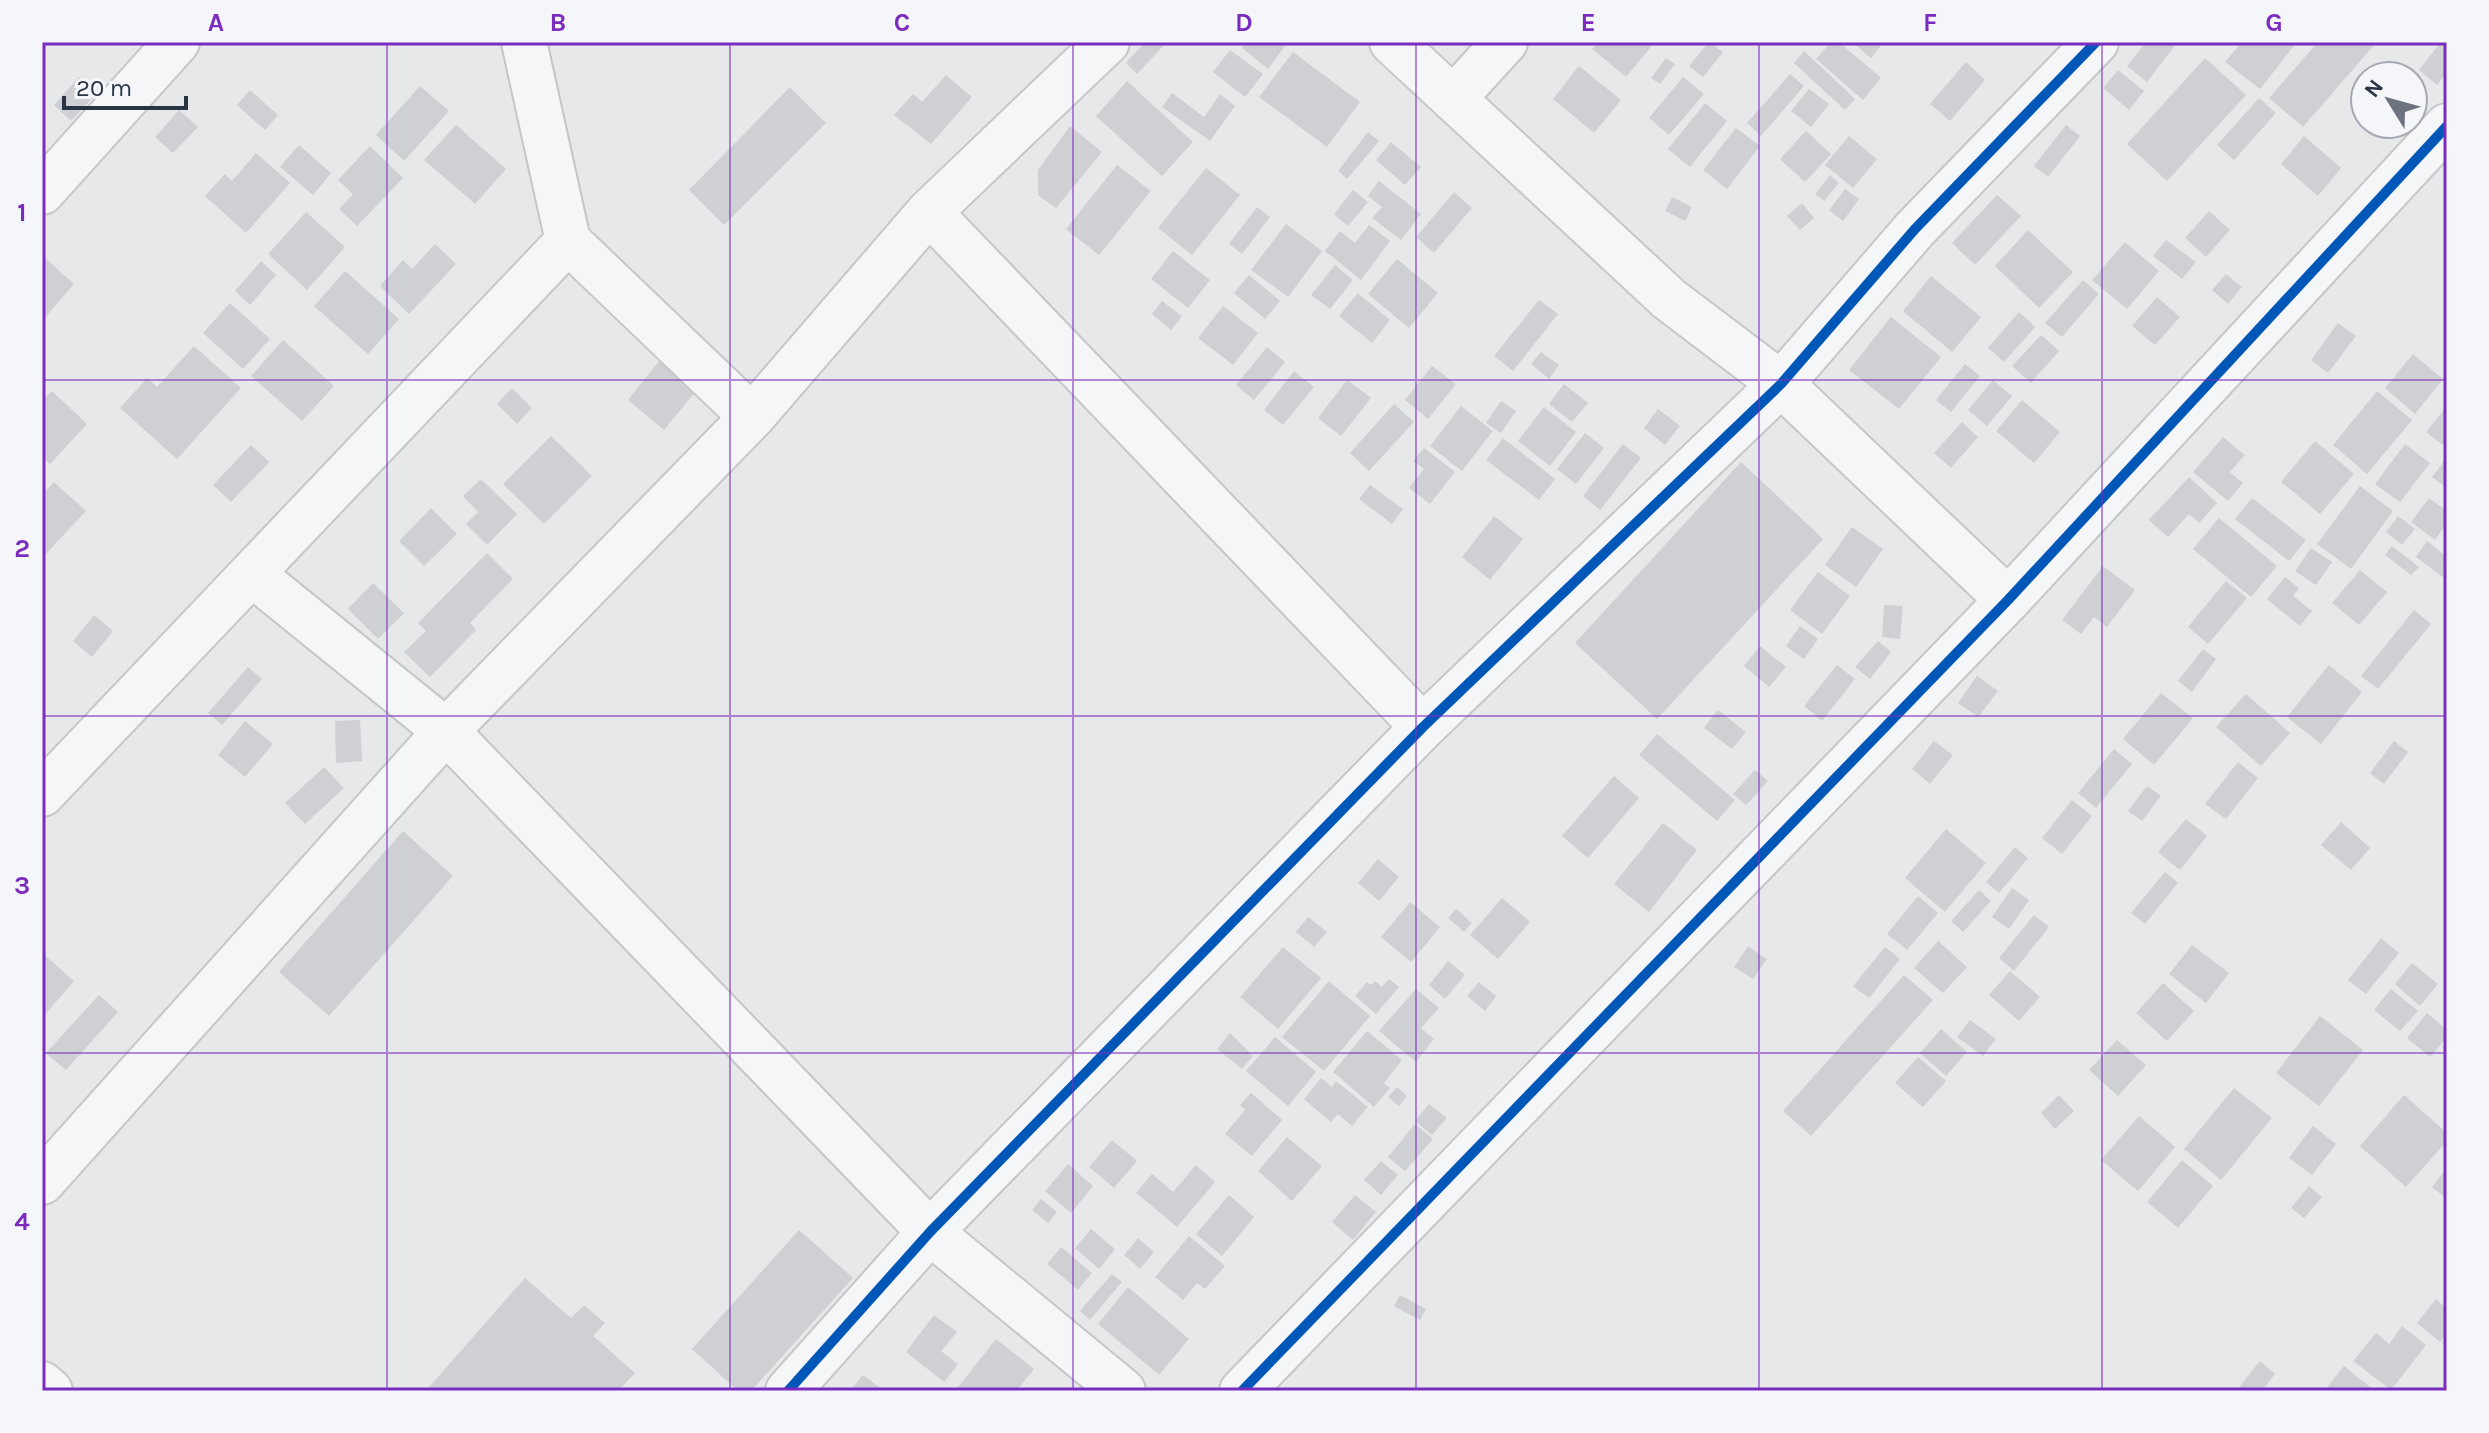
<svg xmlns="http://www.w3.org/2000/svg" width="2489" height="1433" font-family="Karla,sans-serif">
  <rect width="100%" height="100%" fill="#e6e8ea"/>
  <path fill="#ced0d3" d="M1145 42H1167L1137 74 1126 63Z
    M1246 42H1281L1285 46 1268 69 1242 48Z
    M1598 42H1655L1626 77 1592 49Z
    M1709 42 1723 52 1703 77 1689 66Z
    M1831 42H1839L1881 78 1863 100 1816 59Z
    M1852 42H1884L1871 58Z
    M2146 42H2173L2176 44 2147 82 2127 66Z
    M2242 42H2297L2260 89 2225 62Z
    M2318 42H2370L2374 45 2303 127 2269 98Z
    M2441 42H2447V73L2437 85 2419 70Z
    M1230 50 1263 74 1245 97 1213 72Z
    M1804 51 1855 99 1845 110 1794 63Z
    M1293 52 1360 102 1327 147 1259 97Z
    M1666 58 1675 64 1660 84 1651 78Z
    M2205 58 2246 95 2167 181 2127 144Z
    M1966 62 1985 80 1950 121 1930 104Z
    M1579 66 1621 100 1594 133 1553 99Z
    M2118 70 2144 91 2129 110 2103 88Z
    M1790 74 1804 86 1761 136 1747 123Z
    M946 75 972 97 931 144 894 115 913 94 922 102Z
    M79 77 96 94 71 121 54 105Z
    M1683 77 1704 94 1669 135 1649 118Z
    M1127 81 1193 142 1162 176 1096 116Z
    M420 86 449 111 404 161 376 135Z
    M790 87 826 123 724 225 689 190Z
    M1809 89 1829 104 1811 127 1791 111Z
    M250 90 278 115 265 130 237 105Z
    M1172 93 1204 117 1220 94 1235 106 1210 141 1162 107Z
    M2259 98 2276 113 2234 160 2217 145Z
    M1705 103 1727 121 1690 167 1668 149Z
    M179 110 198 127 173 153 155 137Z
    M456 125 506 169 475 204 424 160Z
    M2066 125 2080 136 2048 177 2034 166Z
    M1070 126 1102 152 1056 208 1038 195V170Z
    M1736 128 1760 146 1727 189 1703 170Z
    M1806 131 1831 154 1805 182 1780 159Z
    M1368 132 1379 141 1347 179 1338 171Z
    M1849 136 1877 159 1853 188 1825 165Z
    M2304 136 2341 168 2318 196 2281 164Z
    M1391 142 1421 167 1405 185 1376 160Z
    M299 145 331 173 313 195 280 167Z
    M370 146 403 178 357 226 339 209 353 194 338 180Z
    M256 153 290 183 246 233 205 196 225 174 232 181Z
    M1117 165 1151 191 1099 255 1066 229Z
    M1206 168 1240 195 1192 255 1158 228Z
    M1830 175 1839 183 1824 201 1815 194Z
    M1379 181 1421 214 1401 240 1372 218 1382 207 1368 196Z
    M1845 189 1859 199 1843 221 1829 210Z
    M1353 190 1368 202 1348 226 1334 214Z
    M1454 192 1472 208 1434 253 1416 237Z
    M1997 195 2021 216 1975 265 1952 243Z
    M1672 197 1692 207 1685 221 1665 211Z
    M1802 203 1814 218 1800 230 1787 216Z
    M1257 207 1270 217 1242 254 1229 244Z
    M2209 211 2230 230 2206 257 2185 238Z
    M306 212 345 247 307 290 268 254Z
    M1286 224 1322 251 1288 297 1251 270Z
    M1369 225 1390 241 1361 280 1325 251 1340 231 1355 243Z
    M2028 230 2073 272 2039 308 1995 266Z
    M2166 240 2196 262 2182 279 2153 256Z
    M2125 242 2159 271 2127 309 2092 280Z
    M435 244 456 264 409 314 380 286 403 260 412 269Z
    M1173 251 1210 280 1188 308 1151 279Z
    M44 257 74 284 42 321V259Z
    M1397 259 1438 293 1409 328 1368 294Z
    M261 261 276 275 250 305 235 291Z
    M1335 265 1353 280 1330 309 1311 295Z
    M345 271 399 319 368 354 314 306Z
    M2226 274 2242 287 2228 304 2212 290Z
    M1249 275 1280 301 1265 319 1234 293Z
    M1931 276 1981 317 1952 352 1903 311Z
    M2083 280 2099 294 2062 337 2045 323Z
    M1358 293 1390 320 1372 343 1339 316Z
    M2157 297 2180 317 2155 345 2132 326Z
    M1539 300 1558 314 1513 371 1494 356Z
    M1162 301 1182 316 1171 330 1152 314Z
    M230 303 270 339 243 369 203 333Z
    M1223 306 1258 333 1233 365 1198 338Z
    M2019 312 2035 327 2004 362 1988 348Z
    M1891 317 1941 357 1899 409 1849 370Z
    M2338 323 2356 336 2328 373 2311 360Z
    M2041 335 2059 351 2031 383 2012 366Z
    M283 340 334 386 302 421 251 376Z
    M194 346 241 388 177 459 120 408 147 378 157 387Z
    M1267 347 1285 362 1254 400 1236 385Z
    M1541 352 1559 365 1549 379 1531 364Z
    M2413 354 2443 379 2415 414 2385 388Z
    M659 361 696 391 664 430 628 400Z
    M1965 364 1980 376 1951 412 1936 400Z
    M1432 366 1456 384 1428 419 1405 400Z
    M1294 371 1314 387 1283 425 1264 410Z
    M1347 380 1371 398 1341 436 1318 418Z
    M1993 380 2012 396 1987 426 1968 410Z
    M1564 384 1588 403 1572 422 1549 404Z
    M512 388 532 408 517 424 497 404Z
    M52 391 87 424 50 464 42 457V401Z
    M2377 391 2412 420 2367 474 2333 445Z
    M2022 400 2060 432 2034 463 1996 431Z
    M1501 401 1516 411 1501 433 1486 423Z
    M1394 404 1414 422 1369 471 1350 453Z
    M1461 406 1493 431 1462 471 1430 446Z
    M2447 406V439L2443 445 2426 432Z
    M1544 407 1576 432 1550 466 1518 441Z
    M1658 409 1680 426 1665 445 1644 428Z
    M1962 422 1978 437 1951 468 1934 453Z
    M1585 433 1604 448 1576 484 1557 469Z
    M551 436 592 476 544 524 503 484Z
    M2223 437 2245 455 2230 472 2243 483 2228 501 2193 472Z
    M1503 438 1555 479 1539 500 1486 460Z
    M2315 441 2354 474 2320 514 2281 482Z
    M1623 444 1641 458 1600 510 1583 496Z
    M2405 444 2430 463 2400 502 2375 484Z
    M251 445 269 462 231 502 213 485Z
    M1424 448 1455 472 1430 504 1409 488 1424 469 1413 461Z
    M2447 457V488L2432 477Z
    M1741 462 1823 539 1657 719 1575 643Z
    M2189 477 2217 503 2199 523 2189 514 2168 537 2149 520Z
    M481 479 517 514 487 545 466 524 478 512 463 496Z
    M54 482 86 511 42 558V495Z
    M1370 485 1403 509 1392 524 1359 499Z
    M2360 486 2393 511 2351 569 2317 544Z
    M2252 498 2306 540 2289 561 2235 519Z
    M2429 498 2447 511V523L2435 540 2411 522Z
    M431 508 457 534 424 566 399 541Z
    M1494 516 1523 539 1490 580 1462 557Z
    M2398 516 2415 529 2402 545 2386 532Z
    M2219 518 2277 566 2251 597 2193 549Z
    M1852 527 1883 549 1856 587 1825 565Z
    M2427 541 2447 557V574L2444 578 2416 557Z
    M2392 546 2419 567 2411 575 2385 555Z
    M2311 548 2332 562 2316 585 2295 571Z
    M487 553 513 579 470 623 476 630 430 677 404 652 426 631 418 623Z
    M2103 566 2135 590 2107 627 2094 617 2081 634 2062 620Z
    M2360 570 2387 592 2359 625 2332 603Z
    M1818 572 1850 596 1822 634 1790 610Z
    M2285 577 2299 588 2293 596 2312 611 2300 626 2267 599Z
    M2226 581 2247 598 2208 644 2188 627Z
    M373 583 404 613 378 639 348 609Z
    M1884 605 1903 606 1900 639 1882 637Z
    M2414 610 2431 624 2378 689 2361 676Z
    M94 615 113 631 92 657 73 641Z
    M1800 626 1818 639 1804 659 1786 646Z
    M1878 641 1891 652 1870 679 1855 667Z
    M1760 646 1786 667 1769 687 1744 666Z
    M2203 649 2216 659 2192 692 2178 681Z
    M1837 665 1855 679 1822 721 1804 706Z
    M2329 665 2362 692 2321 744 2287 717Z
    M248 667 262 679 222 725 208 713Z
    M1977 676 1998 691 1978 717 1958 703Z
    M2161 693 2193 718 2154 765 2123 739Z
    M2246 694 2290 733 2261 766 2216 727Z
    M1718 710 1746 732 1732 749 1704 728Z
    M360 720 362 761 336 763 335 721Z
    M245 721 273 744 245 777 218 755Z
    M1657 734 1735 800 1717 821 1639 755Z
    M1934 741 1953 755 1930 784 1912 769Z
    M2394 741 2408 752 2384 784 2370 773Z
    M2114 749 2132 764 2096 808 2078 793Z
    M2238 762 2258 778 2226 819 2205 804Z
    M324 767 344 788 305 824 285 803Z
    M1755 770 1768 781 1746 805 1733 794Z
    M1614 776 1639 798 1588 858 1562 836Z
    M2147 786 2161 796 2142 821 2128 811Z
    M2072 800 2092 816 2062 854 2042 838Z
    M2186 819 2207 836 2180 870 2158 852Z
    M2341 822 2370 848 2351 870 2321 845Z
    M1663 823 1697 850 1649 912 1614 884Z
    M1946 829 1986 863 1945 912 1905 878Z
    M403 831 453 876 329 1016 279 972Z
    M2015 847 2028 858 1999 893 1986 882Z
    M1378 859 1399 877 1379 901 1358 883Z
    M2165 872 2178 883 2145 924 2131 913Z
    M2012 888 2029 900 2009 929 1992 917Z
    M1979 890 1991 901 1963 932 1951 921Z
    M1918 896 1938 913 1907 950 1887 934Z
    M1502 898 1530 922 1498 959 1470 935Z
    M1410 902 1440 927 1411 962 1381 937Z
    M1456 909 1472 923 1464 932 1448 918Z
    M2034 915 2049 927 2014 971 1999 958Z
    M1308 917 1327 932 1314 947 1296 932Z
    M2381 938 2399 953 2366 994 2348 980Z
    M1938 941 1967 967 1943 993 1914 968Z
    M2192 945 2229 973 2206 1003 2169 974Z
    M1748 946 1767 959 1753 979 1734 967Z
    M1283 947 1321 978 1278 1029 1240 997Z
    M1885 947 1900 959 1869 998 1853 986Z
    M42 953 74 981 42 1018Z
    M1448 961 1465 975 1445 999 1429 985Z
    M2412 963 2438 984 2420 1006 2395 984Z
    M2010 971 2040 997 2019 1021 1989 995Z
    M1904 975 1933 1000 1811 1136 1783 1111Z
    M1389 979 1399 987 1376 1014 1355 996 1367 982 1371 985 1375 981 1382 987Z
    M1329 981 1370 1016 1324 1071 1282 1037Z
    M1479 982 1496 996 1485 1011 1467 996Z
    M2163 983 2194 1011 2167 1041 2136 1013Z
    M1416 989 1439 1008 1421 1028 1434 1039 1416 1062 1379 1031Z
    M2391 989 2418 1011 2400 1031 2374 1010Z
    M99 995 118 1012 66 1070 46 1053Z
    M2427 1013 2447 1030V1037L2430 1057 2407 1038Z
    M2320 1016 2363 1050 2319 1106 2276 1073Z
    M1970 1020 1996 1039 1983 1056 1957 1037Z
    M1941 1029 1967 1052 1946 1076 1920 1053Z
    M1367 1031 1402 1060 1384 1083 1390 1088 1374 1107 1333 1072Z
    M1230 1033 1253 1056 1242 1069 1217 1049Z
    M1275 1037 1316 1072 1288 1106 1246 1071Z
    M2117 1040 2146 1065 2118 1096 2089 1070Z
    M1918 1057 1946 1081 1923 1107 1895 1083Z
    M1321 1078 1332 1087 1336 1081 1368 1107 1352 1126 1338 1114 1331 1122 1304 1099Z
    M1397 1087 1407 1096 1399 1106 1388 1097Z
    M2234 1088 2272 1118 2221 1180 2184 1149Z
    M1251 1093 1282 1120 1252 1156 1225 1134 1245 1110 1240 1105Z
    M2059 1095 2074 1111 2055 1129 2041 1113Z
    M2404 1095 2447 1133V1141L2406 1187 2360 1146Z
    M1429 1104 1447 1118 1432 1135 1415 1121Z
    M2139 1116 2175 1147 2138 1191 2101 1160Z
    M1415 1124 1433 1139 1405 1171 1388 1157Z
    M2313 1126 2336 1144 2312 1175 2289 1158Z
    M1287 1137 1322 1166 1292 1201 1258 1171Z
    M1112 1140 1137 1161 1114 1188 1089 1167Z
    M2182 1160 2213 1186 2178 1228 2147 1202Z
    M1381 1161 1398 1175 1381 1195 1364 1180Z
    M1068 1164 1093 1186 1071 1213 1045 1191Z
    M1196 1165 1215 1182 1177 1227 1136 1193 1152 1174 1173 1192Z
    M2447 1168V1199L2432 1187Z
    M2309 1186 2322 1197 2304 1218 2291 1208Z
    M1229 1195 1254 1217 1222 1256 1196 1234Z
    M1355 1195 1376 1212 1353 1240 1332 1222Z
    M1041 1199 1057 1212 1048 1223 1032 1210Z
    M1091 1229 1115 1249 1099 1269 1075 1248Z
    M799 1230 853 1278 751 1391H738L692 1349Z
    M1189 1236 1225 1266 1205 1289 1197 1283 1183 1300 1155 1277Z
    M1138 1238 1154 1252 1140 1269 1124 1255Z
    M1061 1247 1092 1273 1078 1290 1047 1264Z
    M1112 1274 1122 1282 1090 1320 1080 1311Z
    M525 1278 571 1318 584 1305 605 1323 593 1336 635 1373 618 1391H434L429 1387Z
    M1128 1287 1189 1339 1159 1375 1098 1324Z
    M1400 1295 1426 1309 1420 1320 1394 1306Z
    M2436 1299 2447 1309V1333L2440 1342 2417 1323Z
    M934 1315 957 1332 941 1351 958 1364 944 1382 906 1352Z
    M2402 1326 2426 1345 2391 1390 2353 1361 2376 1333 2389 1344Z
    M996 1339 1034 1369 1016 1391H955Z
    M2260 1361 2275 1374 2262 1391H2236Z
    M2344 1366 2375 1391H2324Z
    M863 1375 884 1391H850Z"/>
  <g fill="none" stroke-linecap="round" stroke-linejoin="round">
    <g stroke="#c4c6c8" stroke-width="48">
      <path id="minor" d="M524 42 568 241 752 417
        M1392 42 1669 299 1781 384 2008 600
        M1453 99 1505 42
        M42 192 177 42
        M929 212 1423 727
        M252 574 446 731 930 1232 1123 1391
        M42 794 568 241
        M42 1182 446 731 752 417 929 212 1107 42
        M42 1384 50 1391
        M788 1391 930 1232 1423 727 1781 384 1915 229 2096 42
        M1242 1391 2008 600 2447 126"/>
    </g>
    <use href="#minor" stroke="#f5f6f7" stroke-width="44"/>
    <g stroke="#f4f6f9" stroke-width="15">
      <path id="cycleway" d="M788 1391 930 1232 1423 727 1781 384 1915 229 2096 42
        M1242 1391 2008 600 2447 126"/>
    </g>
    <use href="#cycleway" stroke="#0057b8" stroke-width="10"/>
  </g>
  <path fill="none" stroke="#7b2cbf" stroke-width="2" stroke-opacity="0.55" d="M387 42V1391M730 42V1391M1073 42V1391M1416 42V1391M1759 42V1391M2102 42V1391M42 380H2447M42 716H2447M42 1053H2447"/>
  <rect width="2489" height="1433" fill="none" stroke="#f4f6f9" stroke-width="88"/>
  <g transform="translate(2389 100) rotate(307)"><circle r="38" fill="#f4f6f9" stroke="#a4a8b1" stroke-width="2"/>
  <path d="M0-6L14 30L0 20L-14 30Z" fill="#6c737f"/>
  <text y="-12" font-size="22" font-weight="bold" text-anchor="middle" fill="#2b3445">N</text>
  </g>
  <path d="M64 96v12h122v-12" fill="none" stroke="#2b3445" stroke-width="4"/>
  <text x="76" y="96" font-size="24" fill="#2b3445" stroke="#f4f6f9" stroke-width="6" paint-order="stroke">20 m</text>
  <rect x="44" y="44" width="2401" height="1345" fill="none" stroke="#7b2cbf" stroke-width="3"/>
  <g font-size="26" text-anchor="middle" font-weight="bold" fill="#7b2cbf">
    <text x="216" y="31">A</text>
    <text x="558" y="31">B</text>
    <text x="902" y="31">C</text>
    <text x="1244" y="31">D</text>
    <text x="1588" y="31">E</text>
    <text x="1930" y="31">F</text>
    <text x="2274" y="31">G</text>
    <text x="22" y="221">1</text>
    <text x="22" y="557">2</text>
    <text x="22" y="894">3</text>
    <text x="22" y="1230">4</text>
  </g>
</svg>
